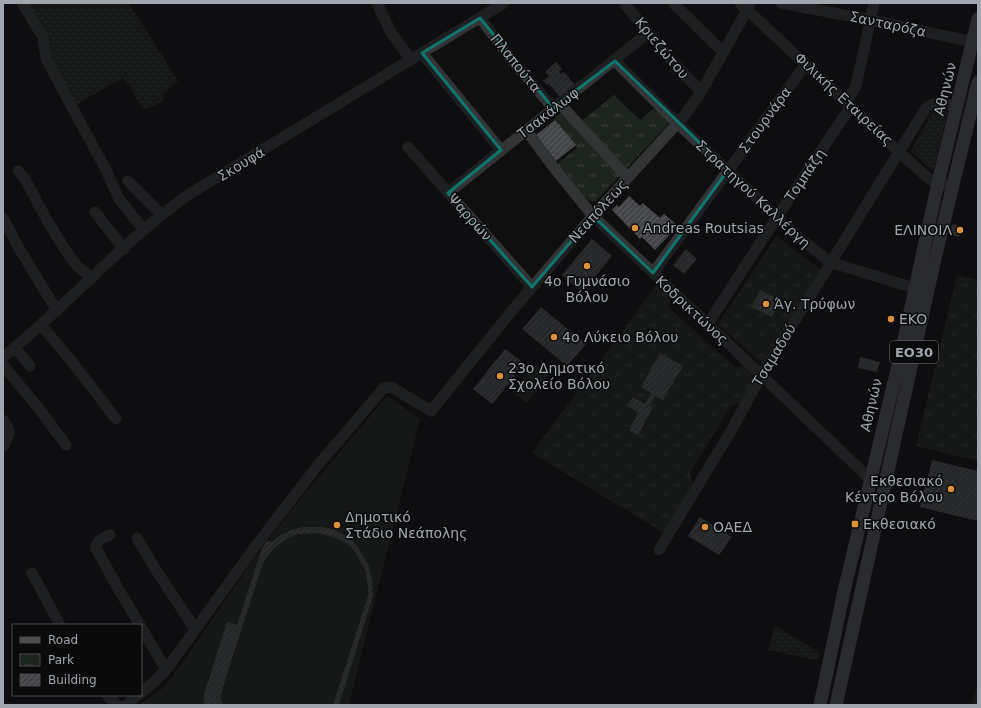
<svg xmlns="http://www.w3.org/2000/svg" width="981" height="708" font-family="'DejaVu Sans',sans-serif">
  <defs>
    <pattern id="grass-dots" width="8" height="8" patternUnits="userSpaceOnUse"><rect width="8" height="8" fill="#1e241e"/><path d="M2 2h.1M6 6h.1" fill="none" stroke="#3c413c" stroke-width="1.8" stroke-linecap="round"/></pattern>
    <pattern id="park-tufts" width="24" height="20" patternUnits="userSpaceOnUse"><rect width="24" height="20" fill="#1e241e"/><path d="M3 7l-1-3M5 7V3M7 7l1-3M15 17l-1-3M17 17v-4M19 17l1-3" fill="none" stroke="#3c413c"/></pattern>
    <pattern id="building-hatch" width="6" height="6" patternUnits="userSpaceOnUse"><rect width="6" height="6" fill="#434548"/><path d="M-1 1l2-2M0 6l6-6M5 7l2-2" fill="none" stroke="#5b5d60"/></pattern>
  </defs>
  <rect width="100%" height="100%" fill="#0f0f10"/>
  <path fill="url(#grass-dots)" d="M27 3H129L178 81 163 94V101L146 109C136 105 133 86 123 79L117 81 72 107Z
    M933 110 948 111 934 169H930L911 151Z
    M775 626 819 652 820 655 819 658 815 660 768 650Z"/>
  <path fill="url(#park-tufts)" d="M614 95 640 120 654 108 670 122 599 198 596 201H590L584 196 557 164 577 148 554 119 562 112 575 126Z
    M777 235 790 247 822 270 763 365 718 324Z
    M957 275 978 280V461L916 446Z
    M657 284 670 296V309L735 367 743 366 757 380 744 401 731 406 690 473 693 484 664 533 532 453Z"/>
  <path fill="#1e241e" d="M535 363 550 374 527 403 512 392Z
    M387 396 420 419 349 705H139L163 688 170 680 259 552 301 498Z
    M978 683V705H972Z"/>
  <path fill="url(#building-hatch)" d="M556 62 562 69 559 71 561 74 564 72 575 85 560 97 549 84 548 85 543 81 549 76 545 72Z
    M555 120 576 145 556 161 536 135Z
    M629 196 640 206 643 203 660 218 664 214 678 226 655 250 642 237 640 239 612 210 617 205 619 207Z
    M952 224 961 226 959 237 950 235Z
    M592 239 612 256 582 292 562 275Z
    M686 249 697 259 684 274 673 265Z
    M760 290 780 300 772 317 751 307Z
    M541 307 586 344 567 366 522 329Z
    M505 349 525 364 492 404 473 389Z
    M660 353 683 366 663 400 655 396 650 406 653 407 638 435 629 430 638 413 627 406 633 397 645 404 651 393 641 387Z
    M860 357 880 362 877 372 858 368Z
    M932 460 978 471V521L920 507Z
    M700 517 732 537 719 555 688 536Z
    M303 527H323L335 530 344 535 354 542 361 552 368 564 372 579 373 596 339 705H333L368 596V587L365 569 355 552 349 545 336 538 319 533 298 534 288 538 273 549 266 558 262 566 225 680 221 696 222 705H204V695L208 682 227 622 237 625 262 548 267 541 272 542 281 535 291 530Z"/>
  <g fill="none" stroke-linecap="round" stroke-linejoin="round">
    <path stroke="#323436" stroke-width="11" d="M22 3 43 37 46 59 106 170 119 199 144 230
      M377 3 391 32 411 60
      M624 3 669 58 701 92
      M673 3 723 52
      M740 3 899 152 928 178 936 183 952 187
      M781 3 871 20 973 42
      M480 18 511 59 553 108
      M422 53 501 150
      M615 61 675 121 797 236 830 262 914 288
      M847 102 856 86 858 77 874 3
      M559 103 628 178
      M526 130 551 164 593 216 737 352 870 479
      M408 147 532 287
      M18 171 25 179 48 222 70 257 77 266 92 278
      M128 181 162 215
      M448 193 648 33
      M95 212 124 249
      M3 218 20 250 57 311
      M653 273 806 64
      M41 325 73 363 116 419
      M707 325 777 217 851 106
      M15 348 30 366
      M3 357C67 306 121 243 188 195L504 3
      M3 365 40 410 66 445
      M3 420C12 430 9 437 3 447
      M110 535C103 538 96 540 96 548L119 590 140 625
      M137 538 154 567 195 629
      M659 550 731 431 761 376 926 108 932 104 957 105
      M32 573 60 625
      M141 627 166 670
      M141 693 156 680 166 670 257 544 318 465 384 388 391 387 431 411 511 312 593 216 685 115 701 92 751 3
      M107 695 117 705
      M126 705 138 695"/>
    <path stroke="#4d4f53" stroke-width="13" d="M820 705 844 591 901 353 938 183 978 19
      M836 705 934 263 978 82"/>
  </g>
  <path d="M0 0H981V708H0ZM480 18 553 108 615 61 728 170 653 273 593 216 532 287 448 193 501 150 422 53Z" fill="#0f0f10" fill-opacity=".55" fill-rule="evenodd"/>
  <path fill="none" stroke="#0f766e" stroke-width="3" stroke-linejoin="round" d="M480 18 553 108 615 61 728 170 653 273 593 216 532 287 448 193 501 150 422 53Z"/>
  <g fill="#dd913a" stroke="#0a0a0b" stroke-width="1.5">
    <circle cx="635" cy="228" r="4"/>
    <circle cx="960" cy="230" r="4"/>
    <circle cx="587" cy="266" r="4"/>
    <circle cx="766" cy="304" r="4"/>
    <circle cx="891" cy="319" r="4"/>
    <circle cx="554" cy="337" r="4"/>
    <circle cx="500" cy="376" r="4"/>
    <circle cx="951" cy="489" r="4"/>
    <rect x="851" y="520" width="8" height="8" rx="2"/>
    <circle cx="337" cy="525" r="4"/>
    <circle cx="705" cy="527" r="4"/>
  </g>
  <g text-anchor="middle" stroke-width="3" stroke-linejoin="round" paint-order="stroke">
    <rect fill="#0a0a0b" stroke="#74787e" stroke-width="1" x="890" y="341" width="48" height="22" rx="3"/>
    <g font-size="13" font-weight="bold" fill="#a1a7af">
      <text x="914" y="357">ΕΟ30</text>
    </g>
    <g font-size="14" fill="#a1a7af" stroke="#0a0a0b">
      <text transform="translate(888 24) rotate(12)" y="5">Σανταρόζα</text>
      <text transform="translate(662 48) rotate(50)" y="5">Κριεζώτου</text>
      <text transform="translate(516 63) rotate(51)" y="5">Πλαπούτα</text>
      <text transform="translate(945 89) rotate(-76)" y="5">Αθηνών</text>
      <text transform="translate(844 99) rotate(43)" y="5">Φιλικής Εταιρείας</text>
      <text transform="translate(548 113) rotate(-38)" y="5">Τσακάλωφ</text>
      <text transform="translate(765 120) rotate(-54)" y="5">Στουρνάρα</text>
      <text transform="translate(241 164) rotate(-31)" y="5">Σκουφά</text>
      <text transform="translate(805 175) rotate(-56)" y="5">Τομπάζη</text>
      <text transform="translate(753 194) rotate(43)" y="5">Στρατηγού Καλλέργη</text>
      <text transform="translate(598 211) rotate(-48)" y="5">Νεαπόλεως</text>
      <text transform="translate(470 217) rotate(48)" y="5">Ψαρρών</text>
      <text transform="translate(692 310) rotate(43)" y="5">Κοδρικτώνος</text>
      <text transform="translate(774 355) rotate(-59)" y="5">Τσαμαδού</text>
      <text transform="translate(871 405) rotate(-77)" y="5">Αθηνών</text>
    </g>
    <g font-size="14" fill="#a1a7af" stroke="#0a0a0b" text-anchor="start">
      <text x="643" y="233">Andreas Routsias</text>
      <text x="952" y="235" text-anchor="end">ΕΛΙΝΟΙΛ</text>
      <text x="587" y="286" text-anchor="middle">4ο Γυμνάσιο<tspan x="587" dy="16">Βόλου</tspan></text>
      <text x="774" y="309">Άγ. Τρύφων</text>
      <text x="899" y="324">EKO</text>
      <text x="562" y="342">4ο Λύκειο Βόλου</text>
      <text x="508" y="373">23ο Δημοτικό<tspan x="508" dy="16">Σχολείο Βόλου</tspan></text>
      <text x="943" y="486" text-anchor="end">Εκθεσιακό<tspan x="943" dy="16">Κέντρο Βόλου</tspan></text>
      <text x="345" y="522">Δημοτικό<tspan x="345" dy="16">Στάδιο Νεάπολης</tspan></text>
      <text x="863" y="529">Εκθεσιακό</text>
      <text x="713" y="532">ΟΑΕΔ</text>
    </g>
  </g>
  <rect width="981" height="708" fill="none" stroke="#a1a7af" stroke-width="8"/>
  <rect x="12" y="624" width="130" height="72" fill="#0a0a0b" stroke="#46494d"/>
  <rect x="20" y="637" width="20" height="6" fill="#4d4f53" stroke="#46494d"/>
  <text x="48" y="644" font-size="12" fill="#a1a7af">Road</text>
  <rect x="20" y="654" width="20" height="12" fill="url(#park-tufts)" stroke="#46494d"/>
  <text x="48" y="664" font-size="12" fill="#a1a7af">Park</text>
  <rect x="20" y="674" width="20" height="12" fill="url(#building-hatch)" stroke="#46494d"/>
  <text x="48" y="684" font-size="12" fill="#a1a7af">Building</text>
</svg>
